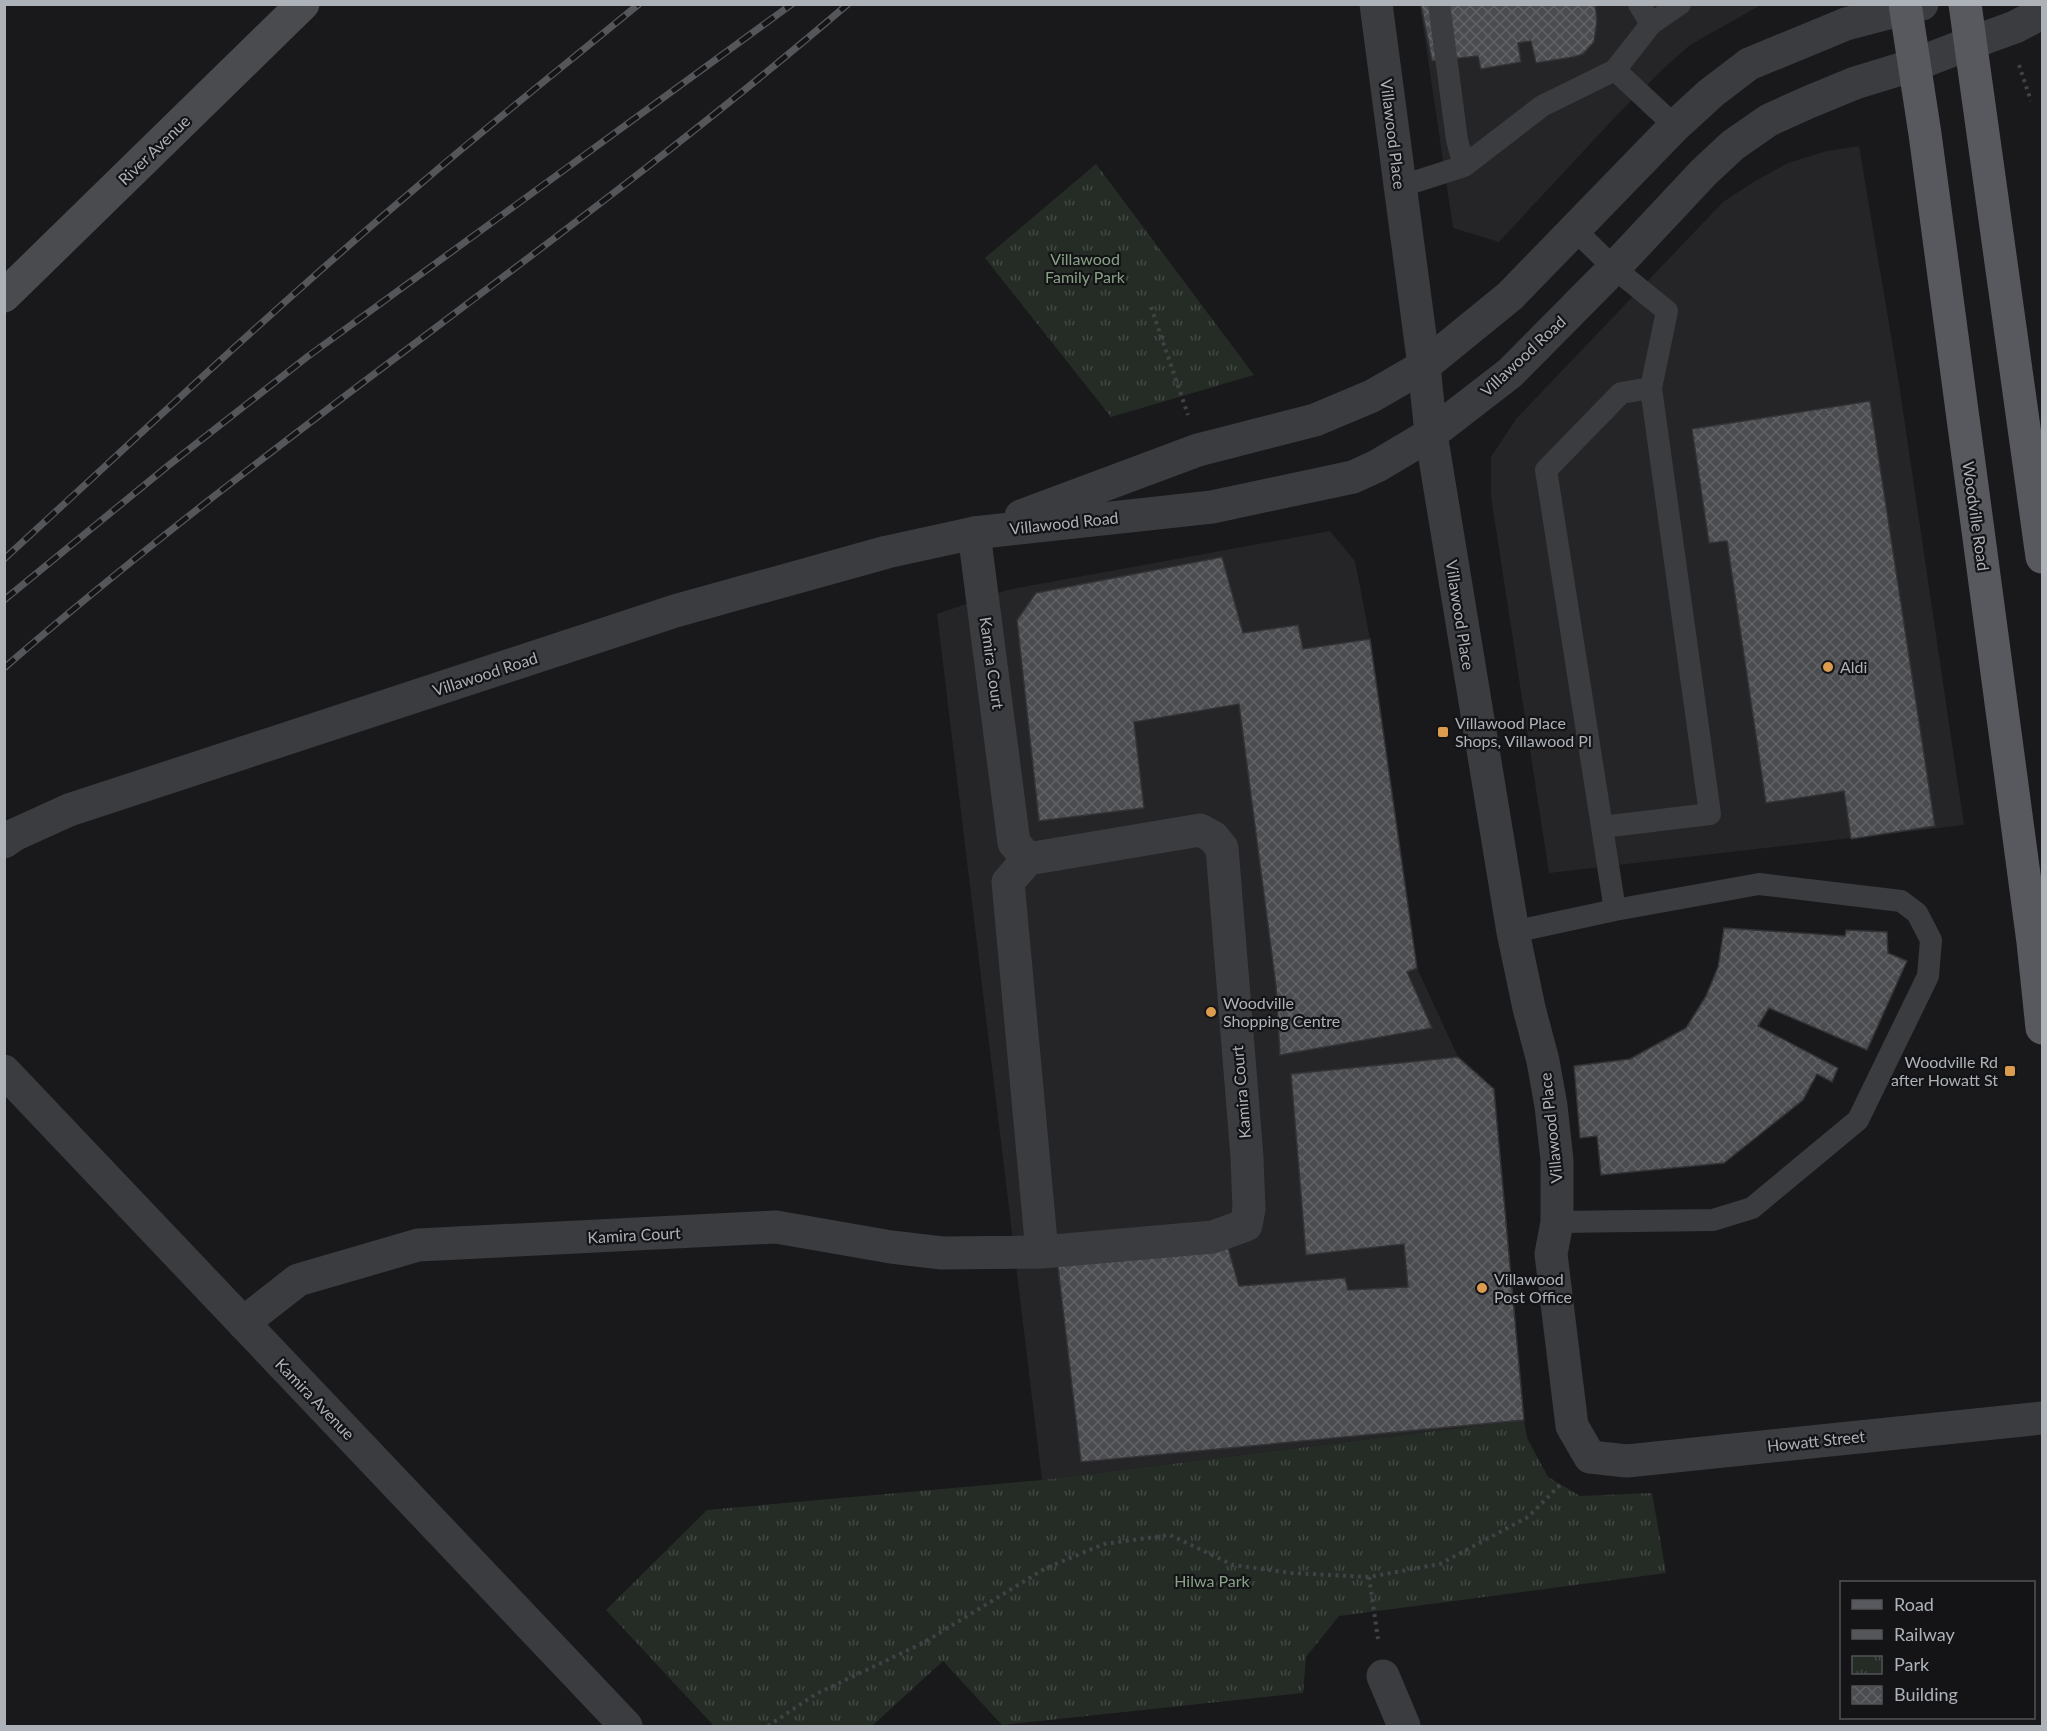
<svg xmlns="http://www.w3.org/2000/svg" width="2047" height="1731" font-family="Lato,sans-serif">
  <defs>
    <pattern id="park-tufts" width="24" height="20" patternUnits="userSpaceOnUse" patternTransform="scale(1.5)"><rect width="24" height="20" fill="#252c26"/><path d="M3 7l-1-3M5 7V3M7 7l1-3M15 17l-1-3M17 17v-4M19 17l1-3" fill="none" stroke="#424843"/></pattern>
    <pattern id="building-cross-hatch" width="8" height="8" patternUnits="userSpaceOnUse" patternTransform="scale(1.5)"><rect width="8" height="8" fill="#4b4c4f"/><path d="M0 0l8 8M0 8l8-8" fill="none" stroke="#626366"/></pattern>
  </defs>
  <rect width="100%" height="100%" fill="#19191b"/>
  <path fill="#252527" d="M1420 5H1761L1690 45 1663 69 1618 114 1499 242 1453 228Z
    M1859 146 1898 377 1964 825 1549 873 1491 497V457L1516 419 1723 202 1755 181 1788 163 1827 151Z
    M1330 531 1355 561 1370 639 1417 968 1458 1057 1494 1089 1524 1420 1042 1480 937 614 1007 590Z"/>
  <path fill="url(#park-tufts)" d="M1096 164 1254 375 1111 417 985 258Z
    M1524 1420 1527 1438 1548 1477 1580 1496 1652 1493 1666 1573 1339 1616 1306 1657 1303 1693 1002 1725 943 1661 872 1726H714L606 1610 707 1510 1042 1480Z"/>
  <path fill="url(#building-cross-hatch)" stroke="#333336" stroke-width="1.5" d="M1595 4 1597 20 1594 42 1583 54 1573 57 1536 63 1531 41 1518 43 1521 62 1481 69 1478 56 1432 61 1421 5Z
    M1870 401 1935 826 1851 839 1844 791 1766 803 1727 541 1709 543 1692 429Z
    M1222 557 1243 633 1298 625 1303 649 1370 639 1417 968 1407 972 1432 1028 1280 1055 1276 986 1239 704 1134 722 1144 808 1039 821 1017 620 1036 593Z
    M1724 928 1845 936 1846 930 1887 932 1888 953 1907 961 1867 1050 1769 1008 1758 1026 1838 1068 1832 1082 1817 1074 1803 1100 1724 1163 1601 1175 1597 1136 1580 1138 1574 1066 1630 1059 1686 1028 1706 996 1718 967Z
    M1458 1057 1494 1089 1524 1420 1081 1462 1057 1259 1227 1244 1239 1286 1345 1278 1348 1290 1408 1287 1404 1244 1306 1255 1291 1074Z"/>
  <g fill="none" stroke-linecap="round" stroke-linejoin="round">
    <path stroke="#404346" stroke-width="4" stroke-dasharray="3 4.5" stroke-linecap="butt" d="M2019 65 2031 101
      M1151 307 1188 415
      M1369 1577 1378 1639
      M768 1726 816 1694 923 1643 1046 1568 1104 1544 1170 1535 1233 1565 1291 1573 1369 1577 1440 1564 1528 1517 1563 1482"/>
    <path stroke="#3a3c3f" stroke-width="22" d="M1439 4 1457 140 1464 166
      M1639 4 1651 24
      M1615 70 1675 126
      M1399 187 1464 166 1542 106 1615 70 1651 24 1680 4
      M1575 230 1614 268 1667 311 1651 388 1621 393 1546 470 1615 910
      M1602 827 1710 814 1651 388
      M1513 932 1615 910 1759 884 1901 901 1917 913 1931 940 1928 976 1858 1120 1752 1208 1713 1220 1557 1222"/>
    <path stroke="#3a3c3f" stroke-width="33" d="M1376 4 1424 366 1431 434 1513 932 1529 1008 1543 1061 1551 1106 1557 1160V1222L1551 1254 1572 1426 1590 1457 1627 1461 2042 1418
      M1971 43 2015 27 2042 13
      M1028 859 1008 882 1042 1252
      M4 1071 626 1726
      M243 1323 298 1280 418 1245 776 1227 891 1247 942 1253 1042 1252 1213 1237 1246 1225 1249 1209 1247 1157 1222 848 1213 837 1200 830 1028 859 1014 843 974 533
      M1383 1676 1404 1726"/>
    <path stroke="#3a3c3f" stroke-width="33" d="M1021 516 1198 450 1315 420 1372 396 1424 366 1510 296 1675 126 1711 93 1749 64 1846 24 1922 4
      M4 842 14 835 69 810 675 611 887 552 974 533 1212 507 1353 477 1377 466 1431 434 1510 373 1614 268 1704 172 1733 145 1769 120 1809 102 1855 83 1914 65 1971 43"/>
    <path stroke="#494b4f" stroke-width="33" d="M4 296 303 4"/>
    <path stroke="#57595e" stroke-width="33" d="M1905 4 1925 134 2033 942 2042 1028
      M1965 4 2042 557"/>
    <g stroke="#54565a" stroke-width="7">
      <path id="rail" d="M4 559C141 434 276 306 418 186 490 124 565 65 639 4
        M4 600 169 465 307 357 792 4
        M4 668C275 433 576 237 848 4"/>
    </g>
    <use href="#rail" stroke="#141416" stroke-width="4.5" stroke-dasharray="14" stroke-linecap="butt"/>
  </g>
  <g fill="#dc9c4f" stroke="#141416" stroke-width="2">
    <circle cx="1828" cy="667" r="6"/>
    <rect x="1437" y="726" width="12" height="12" rx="3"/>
    <circle cx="1211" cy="1012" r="6"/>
    <rect x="2004" y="1065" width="12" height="12" rx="3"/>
    <circle cx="1482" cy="1288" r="6"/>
  </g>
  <g text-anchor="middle" stroke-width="4.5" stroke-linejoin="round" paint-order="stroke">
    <g font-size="16" fill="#adb2b9" stroke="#141416">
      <text transform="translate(1393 134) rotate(83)" y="6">Villawood Place</text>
      <text transform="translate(154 150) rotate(-44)" y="6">River Avenue</text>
      <text transform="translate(1523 356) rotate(-43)" y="6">Villawood Road</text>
      <text transform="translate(1976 516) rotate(82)" y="6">Woodville Road</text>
      <text transform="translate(1064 523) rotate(-6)" y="6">Villawood Road</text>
      <text transform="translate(1460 615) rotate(81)" y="6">Villawood Place</text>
      <text transform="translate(992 663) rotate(82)" y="6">Kamira Court</text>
      <text transform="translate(485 674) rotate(-18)" y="6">Villawood Road</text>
      <text transform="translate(1241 1092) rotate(-95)" y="6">Kamira Court</text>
      <text transform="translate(1551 1128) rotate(-96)" y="6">Villawood Place</text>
      <text transform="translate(634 1235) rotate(-3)" y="6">Kamira Court</text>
      <text transform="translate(315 1399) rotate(46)" y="6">Kamira Avenue</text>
      <text transform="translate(1816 1441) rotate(-6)" y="6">Howatt Street</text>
    </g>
    <g font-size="16" fill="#88a186" stroke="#141416">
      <text x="1085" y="265">Villawood<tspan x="1085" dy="18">Family Park</tspan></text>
      <text x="1212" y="1587">Hilwa Park</text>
    </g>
    <g font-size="16" fill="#adb2b9" stroke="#141416" text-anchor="start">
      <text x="1840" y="673">Aldi</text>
      <text x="1455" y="729">Villawood Place<tspan x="1455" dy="18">Shops, Villawood Pl</tspan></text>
      <text x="1223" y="1009">Woodville<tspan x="1223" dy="18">Shopping Centre</tspan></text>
      <text x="1998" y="1068" text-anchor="end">Woodville Rd<tspan x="1998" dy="18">after Howatt St</tspan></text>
      <text x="1494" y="1285">Villawood<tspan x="1494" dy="18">Post Office</tspan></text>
    </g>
  </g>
  <rect width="2047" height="1731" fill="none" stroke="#adb2b9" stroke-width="12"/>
  <rect x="1840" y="1581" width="195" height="138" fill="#141416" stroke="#515357" stroke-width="1.5"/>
  <rect x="1852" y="1600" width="30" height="9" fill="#57595e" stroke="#515357" stroke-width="1.5"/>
  <text x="1894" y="1611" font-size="18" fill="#adb2b9">Road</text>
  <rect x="1852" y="1630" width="30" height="9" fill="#54565a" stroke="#515357" stroke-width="1.5"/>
  <text x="1894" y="1641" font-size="18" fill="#adb2b9">Railway</text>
  <rect x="1852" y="1656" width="30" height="18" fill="url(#park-tufts)" stroke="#515357" stroke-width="1.5"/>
  <text x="1894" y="1671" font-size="18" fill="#adb2b9">Park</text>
  <rect x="1852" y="1686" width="30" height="18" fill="url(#building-cross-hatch)" stroke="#515357" stroke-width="1.5"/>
  <text x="1894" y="1701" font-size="18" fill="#adb2b9">Building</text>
</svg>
